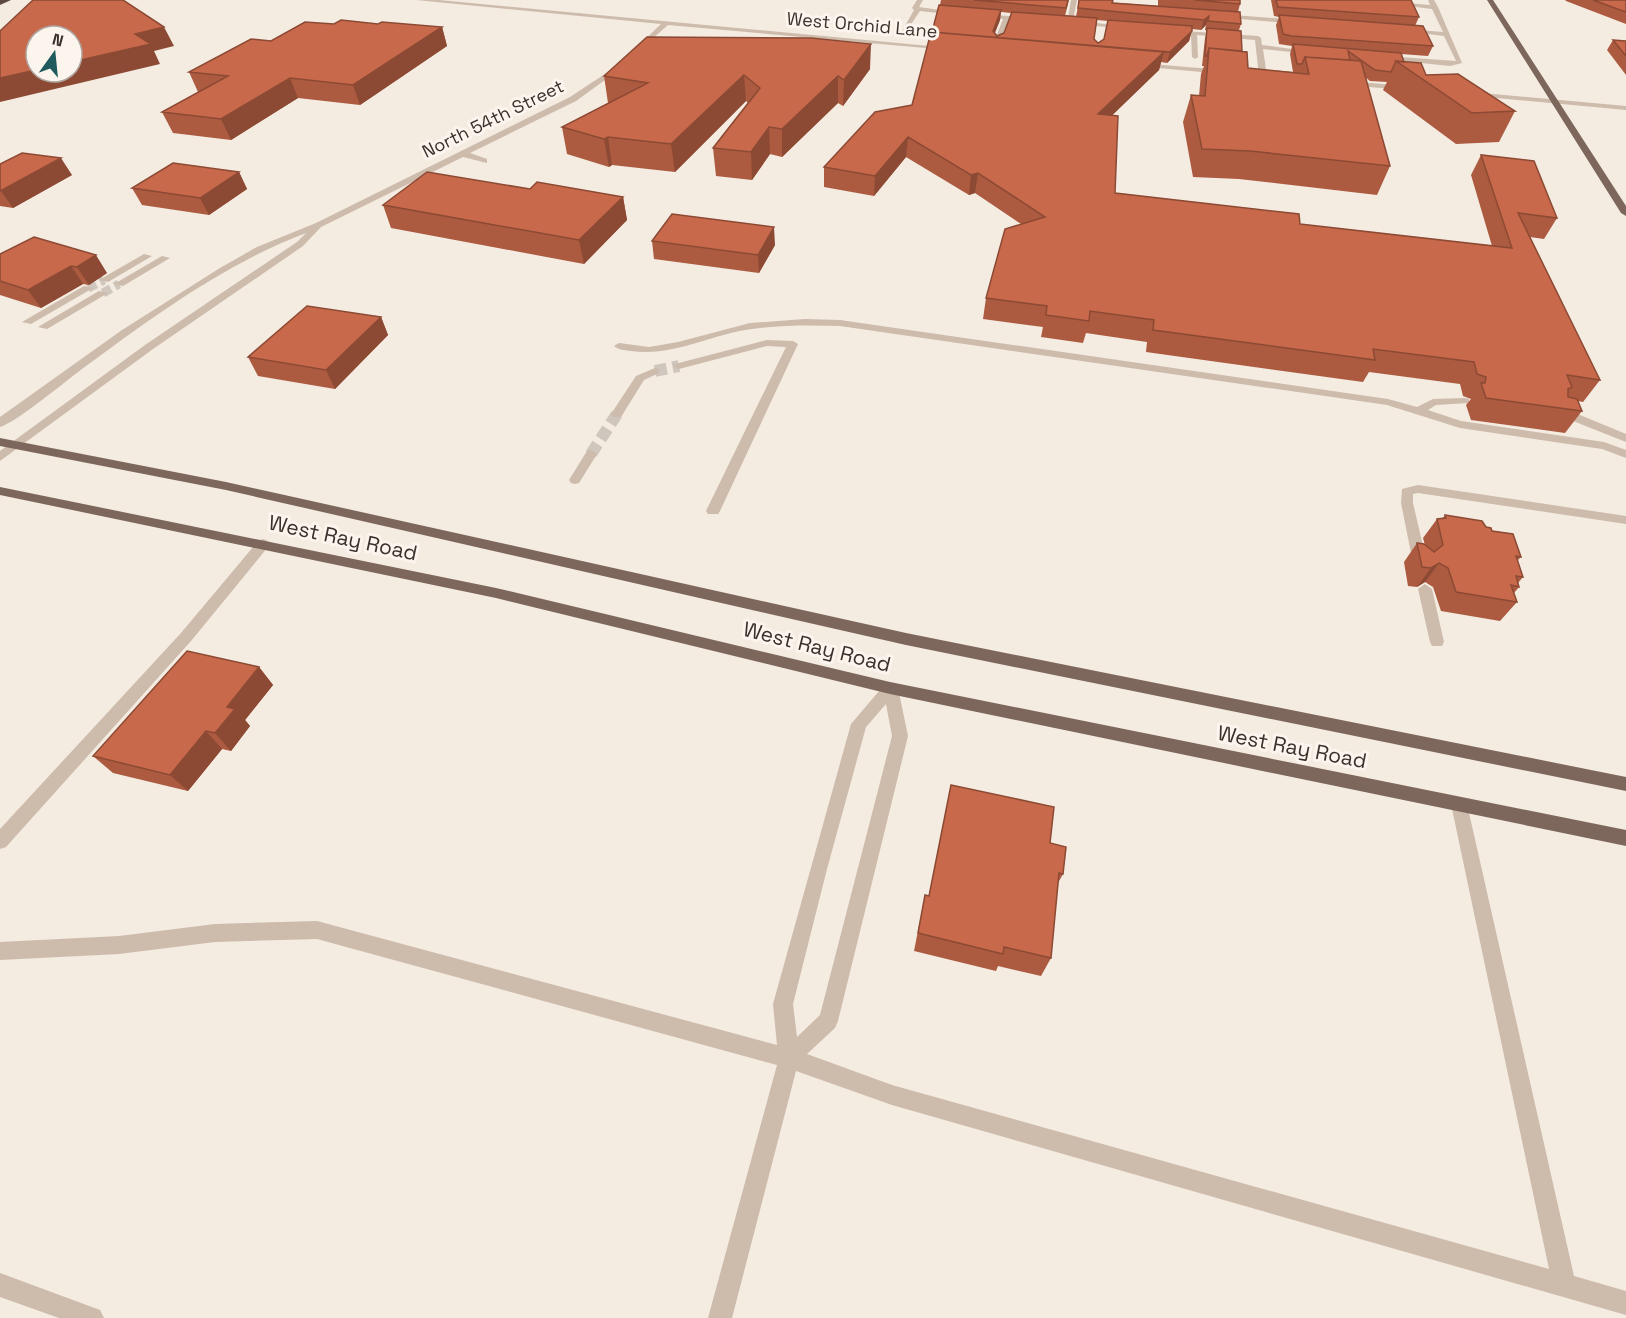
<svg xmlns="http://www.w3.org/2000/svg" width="1626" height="1318" font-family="'Space Grotesk',sans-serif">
  <rect width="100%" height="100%" fill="#f4ebe1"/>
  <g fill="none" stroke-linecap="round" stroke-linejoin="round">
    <path stroke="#cfc6bd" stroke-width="9" stroke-dasharray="9 4.5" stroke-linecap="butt" d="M88 288 104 280
      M103 293 119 284"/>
    <path stroke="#cfc6bd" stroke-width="12" stroke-dasharray="12 6" stroke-linecap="butt" d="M655 371 679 366
      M591 454 617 414"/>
    <path fill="#cdbbac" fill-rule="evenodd" d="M416 0H439L951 48 948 50 668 25 636 53 634 50 661 24Z
      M917 0H923L919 7 960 13 957 15 920 11 905 33H901L914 10 912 8Z
      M1071 0H1077L1073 20 1129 27 1126 29 1067 23Z
      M1428 0H1434L1438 7 1462 63 1450 66 1383 59 1385 56 1456 61 1444 36 1403 31 1406 29 1443 32 1432 9 1392 4 1395 2 1430 5Z
      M978 14 1028 17 1031 19 1028 21 1009 19 1000 42 997 44 994 42 1003 19 980 17Z
      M1220 14 1298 20 1301 22 1298 24 1218 17Z
      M1169 30 1258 36 1261 38 1262 45 1313 52 1310 54 1263 49 1267 76 1263 78 1259 76 1255 40 1197 35 1198 57 1195 59 1192 57 1191 35 1171 33Z
      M1139 63 1223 70 1227 72 1223 74 1137 66Z
      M617 66 623 67 576 101 470 153 487 159V163L463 157 321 227 303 246 153 349 0 461V451L145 345 297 242 306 233C226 263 154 316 86 366 68 379 17 422 0 427V417L122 330 220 268 257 247 316 223 570 97Z
      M1348 81 1405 86 1409 88 1405 90 1345 85Z
      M1471 92 1626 106V110L1474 96Z
      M144 254 152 256 108 282 99 280Z
      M162 256 170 258 123 286 114 284Z
      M84 286 93 288 31 324 22 322Z
      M99 291 108 293 47 329 38 327Z
      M805 319 840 320 1388 399 1417 407 1433 399 1465 398 1469 399V403L1436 405 1428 410 1461 421 1604 442 1626 450V458L1602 449 1460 428 1387 405 840 326C811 325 781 325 752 329 711 334 674 357 631 351 624 350 618 350 614 346L619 343 649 347 678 342 750 323Z
      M767 340 793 341 798 344 720 511 718 514H708L706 511 786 347 767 346 679 369 673 366 675 364Z
      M655 368 659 369V373L644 380 621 417H613L611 414 636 376Z
      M1558 411 1580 415 1626 434V442L1573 421 1554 418V412Z
      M591 450 597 454 579 483 575 484 571 483 569 480 587 451Z
      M1418 485 1626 516V524L1418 493 1413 494V503L1427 563 1420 568 1413 563 1401 503 1402 489Z
      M263 539 268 541 270 544 268 547 191 641 6 847 0 849V829L181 633 258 541Z
      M1425 584 1432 589 1444 642 1442 646H1432L1430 642 1418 589Z
      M890 682 895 684 898 688 908 736 838 1021 835 1028 807 1054 892 1085 1549 1269 1451 804 1453 799 1459 797 1465 799 1467 804 1574 1276 1626 1291V1315L892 1105 796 1071 732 1318H708L777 1065 317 939 215 942 119 954 0 960V942L119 936 215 924 317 921 777 1045 773 1004 851 724 885 684ZM886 704 892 736 820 1015 797 1037 793 1004 827 869 866 727Z
      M0 1273 100 1310 104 1318H59L0 1297Z"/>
    <path fill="#7d675c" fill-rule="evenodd" d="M1487 0H1493L1626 206V216L1621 213Z
      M0 438 226 482 906 633 1626 777V791L906 645 226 490 0 446Z
      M0 487 496 588 890 682 1626 830V846L890 694 496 598 0 495Z"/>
    <path fill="#5c4a42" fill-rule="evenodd" d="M0 0H11L0 5Z"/>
  </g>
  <path fill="#ac5a40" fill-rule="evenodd" d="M941 0H1069L1065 16 1076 17 1079 0 1158 6V0H1240V4L1238 12 1241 24 1239 30 1242 51 1248 68 1293 72 1290 54 1292 46 1279 44 1276 25 1279 17 1274 16 1271 0H1411L1419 17 1415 26 1433 46 1428 56 1401 54 1404 62 1426 75 1515 111 1499 142 1456 144 1383 90 1387 82 1370 81 1365 77 1390 166 1377 195 1239 179 1193 177 1183 122 1191 95 1199 96 1201 74 1204 66H1202L1205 38 1207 31 1205 30 1206 25 1201 30 1192 29 1189 41 1167 63 1161 62 1159 70 1112 115 1115 193 1300 224 1492 246 1471 175 1481 155 1557 218 1544 239 1530 237 1600 380 1583 402 1578 401 1582 411 1565 433 1471 420 1466 405 1471 399 1463 396 1460 384 1369 372 1363 382 1146 352 1147 342 1086 333 1083 343 1041 337 1043 327 983 319 986 298 1021 224 975 193 969 195 906 157 874 196 824 187V167L912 105 940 5ZM1001 12 1011 13 1004 33 997 36 995 33 1000 20ZM1097 20 1108 21 1104 39 1098 43 1094 39Z
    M1565 0H1626V24L1566 1Z
    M334 24H378L442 27 447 46 360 105 298 98 231 140 173 133 162 112 199 92H198L189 72 271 41Z
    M1613 40 1626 41V75L1607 50Z
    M870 69 843 106 838 103 782 157 770 154 752 180 716 176 713 148 748 103 746 101 675 172 612 165 609 167 567 154 562 127 608 103 604 76Z
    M0 164 72 175 13 208 0 206Z
    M239 172 247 189 209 215 142 205 132 188Z
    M530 189 623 197 627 220 584 264 391 228 383 205Z
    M34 237 107 273 89 285 83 284 41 308 0 295V254Z
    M652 241 775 245 759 273 654 259Z
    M381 317 388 335 335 389 258 376 248 357Z
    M1445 515 1486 527 1492 531 1521 557 1517 561 1523 577 1518 583 1519 587 1514 593 1517 602 1500 621 1441 611 1433 587 1425 582 1417 587 1408 586 1404 562 1417 543 1425 545 1423 538 1437 519H1442Z
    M259 667 273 685 245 720 250 726 231 751 222 749 188 791 113 773 93 756Z
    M951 785 1050 843 1063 874 1058 883 1051 958 1041 976 998 966 996 971 914 951 925 895H929Z"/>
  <path fill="#8c4a34" d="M1001 10 1000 20 993 37V31Z
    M1209 16 1206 25 1201 30 1204 20Z
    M164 27 174 46 154 51 160 64 0 102V78L36 70V72H72V62L135 34Z
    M442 27 447 46 360 105 353 85Z
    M1192 31 1189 41 1167 63 1170 52Z
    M871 44 870 69 843 106 844 80Z
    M1164 52 1159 70 1094 133 1098 114Z
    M744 75 746 101 675 172 671 144Z
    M838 76V103L782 157V129Z
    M290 78 298 98 231 140 221 119Z
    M769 127 770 154 752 180 751 152Z
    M608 137 612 165 609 167 604 139Z
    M908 137 906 157 874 196 875 176Z
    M61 158 72 175 13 208 1 191Z
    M239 172 247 189 209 215 200 198Z
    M978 173 975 193 969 195 971 175Z
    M623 197 627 220 584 264 579 240Z
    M774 227 775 245 759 273 758 255Z
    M96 255 107 273 89 285 77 267Z
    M71 266 83 284 41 308 28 290Z
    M381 317 388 335 335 389 326 370Z
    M1439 563 1425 582 1417 587 1431 568Z
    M259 667 273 685 245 720 250 726 231 751 215 733 227 707Z
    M206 731 222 749 188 791 170 775Z"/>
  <path fill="#c8694b" stroke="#8c4a34" stroke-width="1.5" d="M33 0H123L164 27 135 34 151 44 72 62V36H36V70L0 78V31Z
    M974 0H1068L1066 8Z
    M1079 0H1113L1112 3 1240 12 1241 24 1208 21 1209 16 1204 20 1078 8Z
    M1195 0H1240V4Z
    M1276 0H1411L1419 17 1278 7Z
    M1593 0H1626V12Z
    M939 5 1001 10 993 31 997 36 1004 33 1012 12 1097 18 1094 39 1098 43 1104 39 1108 20 1192 26V31L1170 52 932 32Z
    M1279 15 1423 26 1433 46 1292 36 1283 34Z
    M341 20 378 24 382 22 442 27 353 85 290 78 221 119 162 112 228 76 189 72 251 39 271 41 305 22 334 24Z
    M1207 28 1241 31 1242 51 1209 48 1207 56H1205Z
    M931 32 1164 52 1098 114 1118 116 1115 193 1299 214 1300 224 1512 248 1481 155 1534 161 1557 218 1518 213 1600 380 1567 375 1572 387 1568 389V397L1577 399 1582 411 1486 398 1481 383H1485L1486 377 1477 374 1474 362 1373 349 1375 360 1153 330 1154 320 1090 311 1089 321 1046 315 1047 306 986 298 1005 229 1045 217 978 173 971 175 908 137 875 176 824 167 875 112 912 105Z
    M647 37 811 38 871 44 844 80 838 76 782 129 769 127 751 152 713 148 760 88 744 75 671 144 608 137 604 139 562 127 648 83 604 76Z
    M1613 40 1626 41V56Z
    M1293 44 1401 53 1404 62 1396 61 1391 72 1375 70 1348 51 1350 60 1305 57 1302 64H1297Z
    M1209 48 1247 52 1248 68 1306 74H1309L1305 57 1361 61 1390 166 1250 151 1202 149 1191 95 1205 96Z
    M1396 61 1421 63 1426 75 1458 74 1515 111 1472 113Z
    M22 153 61 158 0 191V164Z
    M173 163 239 172 200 198 132 188Z
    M427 172 530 189 537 182 623 197 579 240 383 205Z
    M672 214 774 227 758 255 652 241Z
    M34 237 96 255 77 267 71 266 28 290 0 281V254Z
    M307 306 381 317 326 370 248 357Z
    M1445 515 1482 521 1486 527 1491 528 1492 531 1513 534 1521 557 1516 556 1523 577 1516 576 1519 587 1511 585 1517 602 1456 592 1448 568 1439 563 1431 568 1422 567 1417 543 1424 544 1434 552 1443 545 1437 519 1446 518Z
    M187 651 259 667 227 707 235 709 215 733 206 731 170 775 93 756Z
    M951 785 1054 807 1050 843 1066 847 1063 874 1059 873 1051 958 1004 947 1003 954 918 933 925 895 929 896Z"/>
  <g text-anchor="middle" stroke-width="6" stroke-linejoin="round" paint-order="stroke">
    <g font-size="18" fill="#3b302b" stroke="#fbf5ee">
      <text transform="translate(862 25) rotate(5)" y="6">West Orchid Lane</text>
      <text transform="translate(493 119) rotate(-26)" y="6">North 54th Street</text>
    </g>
    <g font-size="21" fill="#3b302b" stroke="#fbf5ee">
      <text transform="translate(343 538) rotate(12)" y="7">West Ray Road</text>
      <text transform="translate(817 647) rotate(14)" y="7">West Ray Road</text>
      <text transform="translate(1292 747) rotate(11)" y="7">West Ray Road</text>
    </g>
  </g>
  <g transform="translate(54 54) rotate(15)"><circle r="28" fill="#fbf5ee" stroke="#aea6a0" stroke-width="1.5"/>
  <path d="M0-4.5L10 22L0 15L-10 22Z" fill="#1f5a5e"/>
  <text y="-9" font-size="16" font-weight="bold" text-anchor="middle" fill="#3b302b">N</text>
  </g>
</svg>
